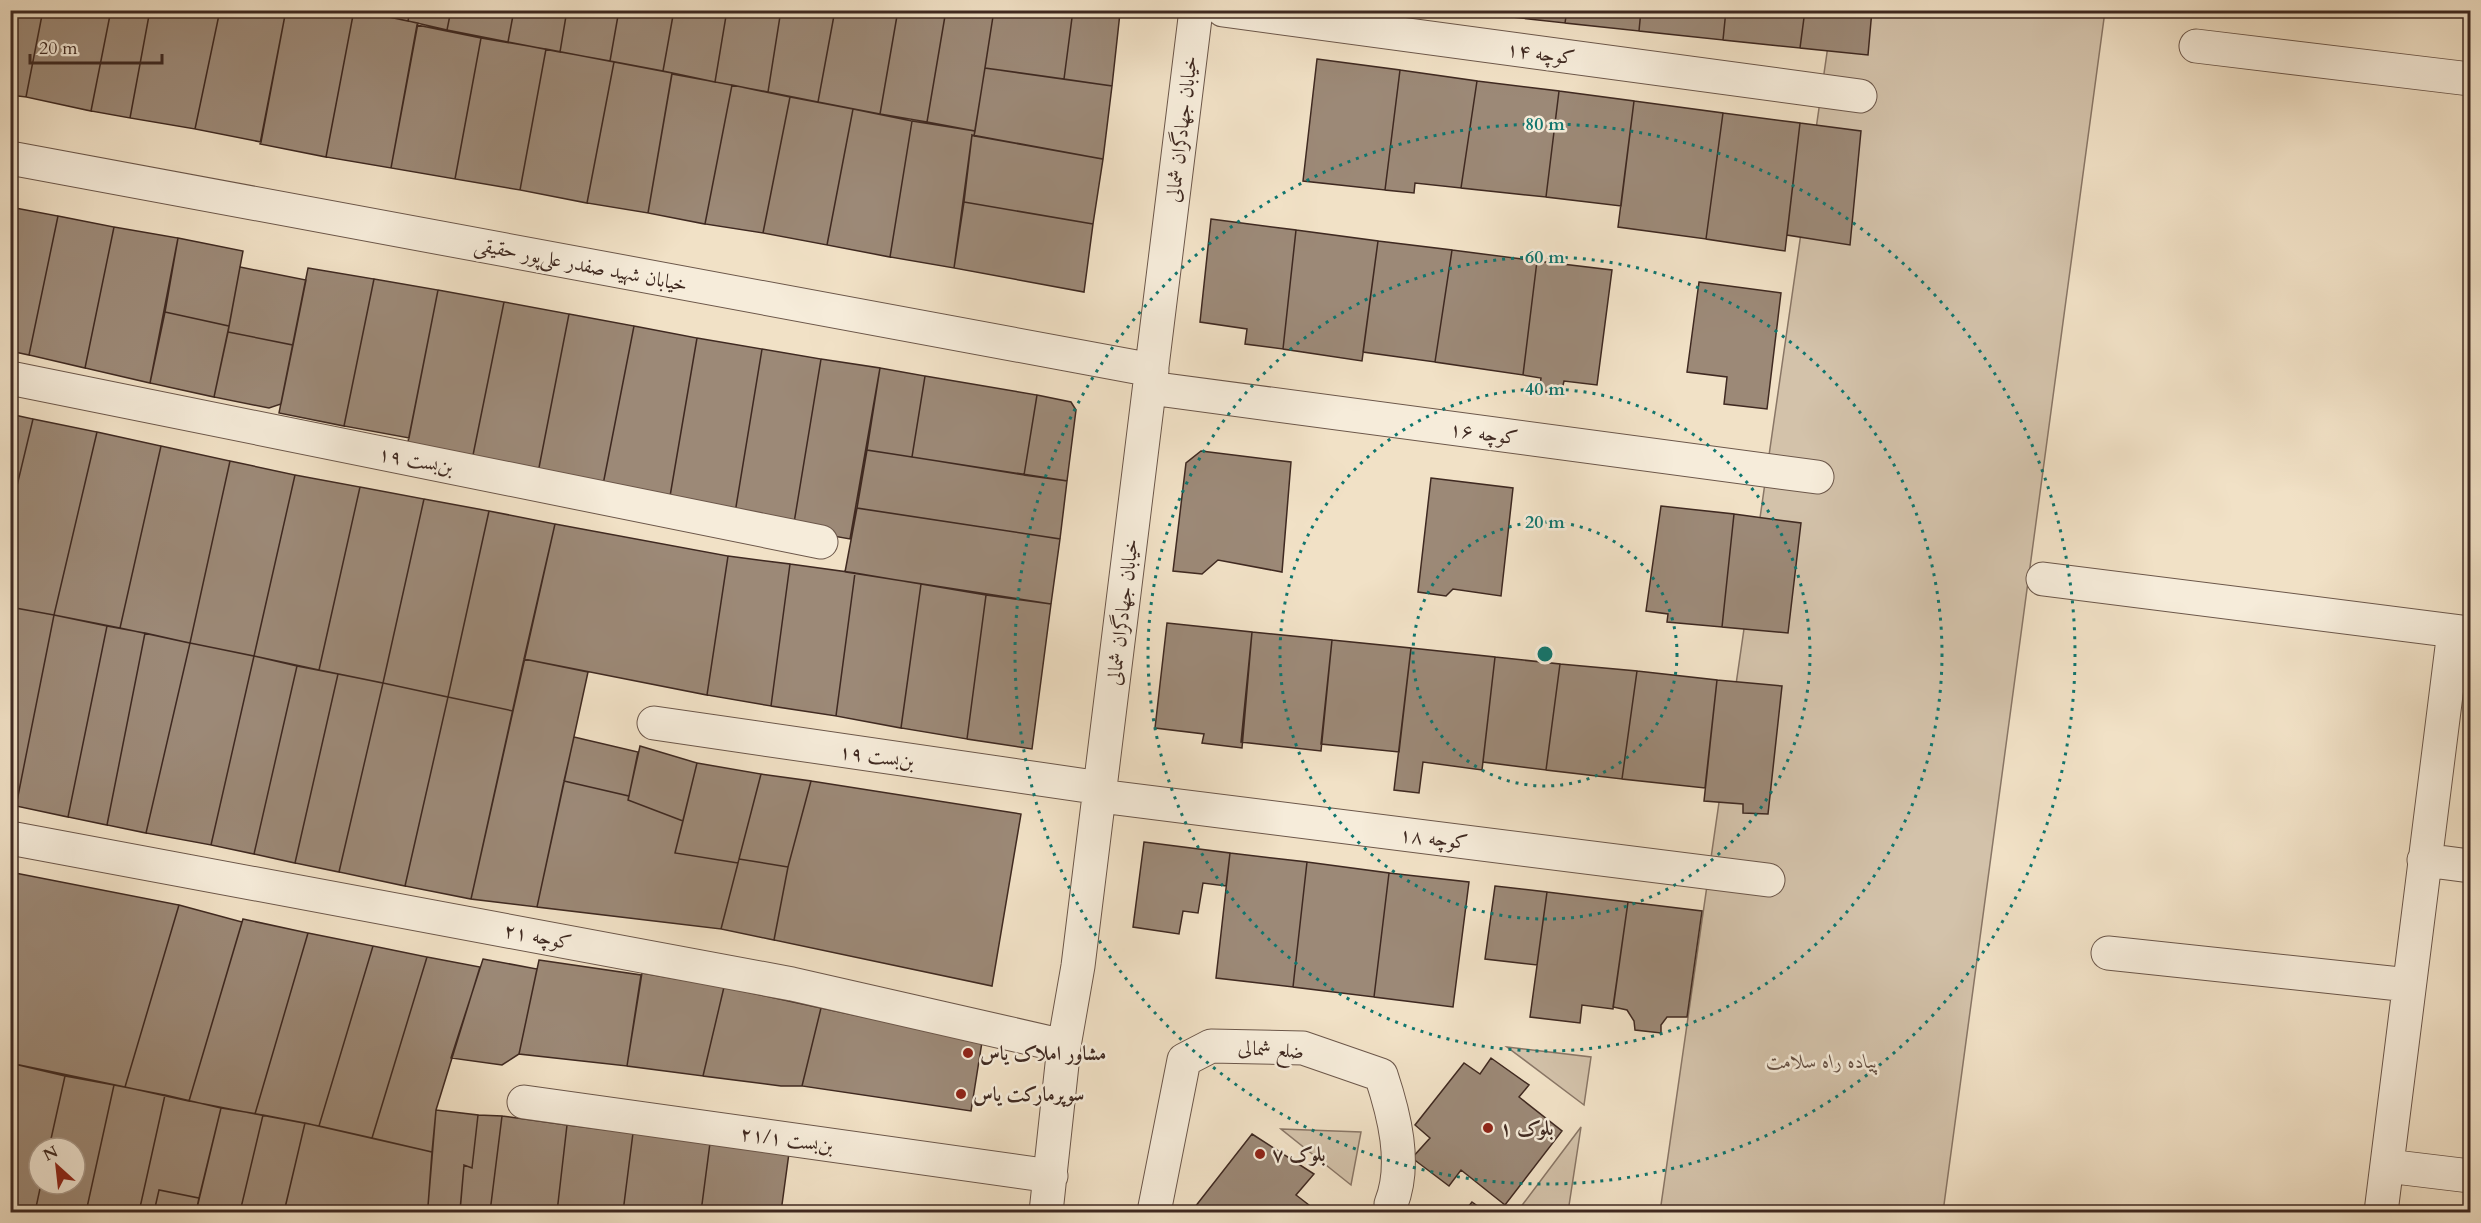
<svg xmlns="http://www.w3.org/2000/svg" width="2481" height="1223" font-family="Cardo,Amiri,serif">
  <rect width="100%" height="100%" fill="#f1e1c6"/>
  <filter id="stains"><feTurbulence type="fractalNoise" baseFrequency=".00333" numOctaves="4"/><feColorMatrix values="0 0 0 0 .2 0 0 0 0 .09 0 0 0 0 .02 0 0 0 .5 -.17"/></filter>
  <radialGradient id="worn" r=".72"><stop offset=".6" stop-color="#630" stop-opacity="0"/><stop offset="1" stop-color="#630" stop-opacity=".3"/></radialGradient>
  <path fill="#d3c2aa" stroke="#897666" stroke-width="1.5" d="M1833 11H2105L1943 1212H1660Z
    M1507 1047 1591 1057 1584 1105Z
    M1581 1127 1568 1212H1517Z
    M1281 1129 1361 1132 1351 1185Z"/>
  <path fill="#9c8977" stroke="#3f2921" stroke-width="1.5" d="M10 10H43L26 97 10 95Z
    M43 10H111L91 111 26 97Z
    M111 10H150L130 118 91 111Z
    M150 10H220L195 129 130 118Z
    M220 10H286L261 142 195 129Z
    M286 10H354L326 157 260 144Z
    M354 10 418 23 391 168 326 157Z
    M356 10H410L408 21Z
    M410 10H451L447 30 408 21Z
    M451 10H514L508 42 447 30Z
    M514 10H567L560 52 508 42Z
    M567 10H619L610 61 560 52Z
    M619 10H674L663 71 610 61Z
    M674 10H727L715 82 663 71Z
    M727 10H781L768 92 715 82Z
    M781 10H835L818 102 768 92Z
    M835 10H898L880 114 818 102Z
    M898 10H946L927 122 880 114Z
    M946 10H994L975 131 927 122Z
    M994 10H1073L1064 79 985 68Z
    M1073 10 1120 13 1112 86 1064 79Z
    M1449 10H1485V14Z
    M1485 10H1567L1565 23 1485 14Z
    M1567 10H1641L1639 31 1565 23Z
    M1641 10H1726L1723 40 1639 31Z
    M1726 10H1805L1800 48 1723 40Z
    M1805 10H1872L1868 55 1800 48Z
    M417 25 481 38 455 179 391 168Z
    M481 38 546 49 520 190 455 179Z
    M546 49 614 62 587 203 520 190Z
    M1317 59 1400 70 1385 190 1303 181Z
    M614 62 672 73 648 213 587 203Z
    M985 68 1112 86 1103 159 974 136Z
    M1400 70 1477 81 1461 188 1415 183 1414 193 1385 190Z
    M672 74 732 85 705 224 648 213Z
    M1477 81 1559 91 1546 197 1461 188Z
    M732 85 790 97 763 233 705 224Z
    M1559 91 1634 101 1621 206 1546 197Z
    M790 97 853 109 827 245 763 233Z
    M1634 101 1723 113 1706 239 1618 227Z
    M853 109 912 121 890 257 827 245Z
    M1723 113 1800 123 1785 251 1706 239Z
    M912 121 975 131 974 136 972 135 954 268 890 257Z
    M1800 123 1861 131 1850 245 1787 235Z
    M972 135 1103 159 1093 224 964 202Z
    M964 202 1093 224 1084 292 954 268Z
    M10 207 58 216 29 355 10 351Z
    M58 216 114 227 85 368 29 355Z
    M1211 219 1296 230 1283 349 1245 344 1247 329 1200 322Z
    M114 227 178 238 150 383 85 368Z
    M1296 230 1378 241 1362 361 1283 349Z
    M178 238 243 251 229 326 165 312Z
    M1378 241 1452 250 1435 362 1363 352Z
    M1452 250 1537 261 1523 375 1435 362Z
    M1537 261 1612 270 1597 385 1564 381 1561 394 1539 391 1541 378 1523 375Z
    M240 267 306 280 293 345 228 332Z
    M308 268 374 279 344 426 279 413Z
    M374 279 438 290 409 438 344 426Z
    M1699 282 1781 293 1767 409 1724 404 1727 377 1687 372Z
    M438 290 504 302 470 470 405 457Z
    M504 302 569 314 536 483 470 470Z
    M165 312 229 326 214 397 150 383Z
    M569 314 634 326 601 495 536 483Z
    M634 326 697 338 668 508 601 495Z
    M228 332 293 345 281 404 269 408 214 397Z
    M697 338 762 349 734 519 668 508Z
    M762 349 821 359 793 529 734 519Z
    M821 359 880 368 850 539 793 529Z
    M880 368 925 376 912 457 867 450Z
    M925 376 1037 395 1024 475 912 457Z
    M1037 395 1071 402 1076 410 1067 481 1024 475Z
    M10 414 33 419 10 515Z
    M33 419 97 432 54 615 10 607V515Z
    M97 432 161 446 120 628 54 615Z
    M161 446 230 461 190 643 120 628Z
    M867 450 1067 481 1060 539 857 508Z
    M1201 451 1291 462 1282 572 1218 560 1202 574 1173 571 1186 463Z
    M230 461 295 475 254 656 190 643Z
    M295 475 360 487 319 670 254 656Z
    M1431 478 1513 488 1501 596 1453 589 1446 596 1418 592Z
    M360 487 424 499 383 683 319 670Z
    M424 499 489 511 448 697 383 683Z
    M1661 506 1734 514 1722 627 1667 622 1668 614 1646 611Z
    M857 508 1060 539 1051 604 845 572Z
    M489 511 555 524 513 711 448 697Z
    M1734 514 1801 523 1788 633 1722 627Z
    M555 524 728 556 707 695 524 659Z
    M728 556 790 564 771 706 707 695Z
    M790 564 855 573 836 716 771 706Z
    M855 573 921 584 901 728 836 716Z
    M921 584 986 595 967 739 901 728Z
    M986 595 1051 604 1032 749 967 739Z
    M10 607 54 615 16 806 10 805Z
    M54 615 107 626 68 817 16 806Z
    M1167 623 1252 632 1242 748 1202 743 1204 734 1155 728Z
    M107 626 145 633 107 825 68 817Z
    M1252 632 1332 640 1321 751 1241 742Z
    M145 633 190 643 146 833 107 825Z
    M1332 640 1411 648 1399 752 1321 744Z
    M190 643 254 656 211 845 146 833Z
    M1411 648 1495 657 1482 770 1423 762 1419 793 1394 790Z
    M254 656 297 666 254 854 211 845Z
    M1495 657 1560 664 1546 770 1483 762Z
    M524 659 588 672 537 907 471 899Z
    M1560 664 1637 671 1622 779 1546 770Z
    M297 666 338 674 295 863 254 854Z
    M1637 671 1717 680 1705 788 1622 779Z
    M338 674 383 683 339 872 295 863Z
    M1717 680 1782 686 1768 814 1743 813V804L1704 801Z
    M383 683 448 697 405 886 339 872Z
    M448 697 513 711 471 899 405 886Z
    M574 737 638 752 629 796 564 781Z
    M640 746 697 763 683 821 628 800Z
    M697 763 761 774 738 863 675 853Z
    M761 774 811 781 788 867 739 859Z
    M564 781 629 796 628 800 683 821 675 853 738 863 721 929 537 907Z
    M811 781 1021 814 992 986 774 940 788 867Z
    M1144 842 1230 853 1226 886 1203 883 1198 913 1183 911 1179 934 1133 927Z
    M1230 853 1307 862 1293 987 1216 978Z
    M739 859 788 867 774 940 721 929Z
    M1307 862 1389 873 1374 997 1293 987Z
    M10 872 179 905 125 1087 10 1063Z
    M1389 873 1469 882 1453 1007 1374 997Z
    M1495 886 1547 892 1537 965 1485 959Z
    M1547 892 1628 902 1613 1009 1582 1005 1580 1023 1530 1017Z
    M1628 902 1702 911 1687 1017H1667L1661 1025V1033L1635 1030 1634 1021 1627 1010 1613 1007Z
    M179 905 242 922 189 1101 125 1087Z
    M243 919 308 933 255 1114 189 1101Z
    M308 933 373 946 319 1126 255 1114Z
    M373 946 427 957 372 1138 319 1126Z
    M427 957 480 967 436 1110 432 1152 372 1138Z
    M483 959 537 969 519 1054 502 1065 451 1058Z
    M539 960 641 975 627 1066 519 1054Z
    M642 973 724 987 703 1076 627 1066Z
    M724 987 821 1008 802 1086H781L703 1076Z
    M821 1008 982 1042 971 1111 802 1086Z
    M1491 1058 1529 1085 1519 1097 1562 1131 1505 1205 1461 1170 1449 1186 1412 1158 1430 1138 1415 1125 1464 1063 1480 1074Z
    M10 1063 65 1076 49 1148H39L41 1184 35 1212H10Z
    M65 1076 114 1085 86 1212H35L41 1184H75V1148H49Z
    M114 1085 165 1095 139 1212H86Z
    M165 1095 221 1108 199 1198 159 1190 154 1212H139Z
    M221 1108 263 1115 240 1212H196Z
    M436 1110 478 1115 472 1168 464 1165 460 1210 428 1206Z
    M263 1115 305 1123 284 1212H240Z
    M478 1115 502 1116 490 1212H460L464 1165 472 1168Z
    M502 1116 567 1125 557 1212H490Z
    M305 1123 432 1152 428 1206 460 1210V1212H303L285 1208Z
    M567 1125 633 1133 623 1212H557Z
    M633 1133 710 1143 701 1212H623Z
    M1252 1134 1314 1174 1296 1195 1318 1212H1191Z
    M710 1143 789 1153 781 1212H701Z
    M159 1190 199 1198 196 1212H154Z
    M1472 1202 1486 1212H1464Z
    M285 1208 303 1212H284Z"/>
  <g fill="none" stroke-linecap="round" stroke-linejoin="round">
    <g stroke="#6c574a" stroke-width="35">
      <path id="minor" d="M1223 10 1860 96
        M2196 46 2470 79
        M10 158 1152 370
        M10 378 821 542
        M1150 388 1817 477
        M2043 579 2470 633
        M654 723 1101 788
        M1100 796 1768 880
        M10 838 792 984 1064 1046
        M2424 860 2470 866
        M2108 953 2409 985
        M524 1102 1051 1176
        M2387 1166 2470 1176
        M1046 1212 1064 1046 1078 966 1196 10
        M1154 1212 1184 1060 1211 1046 1303 1048 1381 1075C1394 1114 1407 1164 1391 1204
        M2381 1212 2454 631"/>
    </g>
    <use href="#minor" stroke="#f6ecda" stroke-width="33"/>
  </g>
  <g fill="none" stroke="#0f766e" stroke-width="3" stroke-dasharray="3 6">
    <circle cx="1545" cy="654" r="132"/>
    <circle cx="1545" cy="654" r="265"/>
    <circle cx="1545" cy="654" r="397"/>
    <circle cx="1545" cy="654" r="530"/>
  </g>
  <g fill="#8f2418" stroke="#f6ecda" stroke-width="2">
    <circle cx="968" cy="1053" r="6"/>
    <circle cx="961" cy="1094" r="6"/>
    <circle cx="1488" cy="1128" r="6"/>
    <circle cx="1260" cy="1154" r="6"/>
  </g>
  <g text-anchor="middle" stroke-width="5" stroke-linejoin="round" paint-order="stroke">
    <g font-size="20" fill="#3f2921" stroke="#f6ecda">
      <text transform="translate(1541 53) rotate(8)" y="7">کوچه ۱۴</text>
      <text transform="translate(1181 129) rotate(-83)" y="7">خیابان جهادگران شمالی</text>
      <text transform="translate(581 264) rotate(11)" y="7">خیابان شهید صفدر علی‌پور حقیقی</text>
      <text transform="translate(1484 433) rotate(8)" y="7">کوچه ۱۶</text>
      <text transform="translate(416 460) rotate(11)" y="7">بن‌بست ۱۹</text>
      <text transform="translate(1122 612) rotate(-83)" y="7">خیابان جهادگران شمالی</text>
      <text transform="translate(877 756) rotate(8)" y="7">بن‌بست ۱۹</text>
      <text transform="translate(1434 838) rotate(7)" y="7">کوچه ۱۸</text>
      <text transform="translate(538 936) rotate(11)" y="7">کوچه ۲۱</text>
      <text transform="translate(1271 1049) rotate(4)" y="7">ضلع شمالی</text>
      <text transform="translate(787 1139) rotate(8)" y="7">بن‌بست ۲۱/۱</text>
    </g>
    <g font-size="20" font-weight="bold" fill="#3f2921" stroke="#f6ecda" text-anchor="start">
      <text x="980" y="1060">مشاور املاک یاس</text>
      <text x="973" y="1101">سوپرمارکت یاس</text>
      <text x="1500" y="1135">بلوک ۱</text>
      <text x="1272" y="1161">بلوک ۷</text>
    </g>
    <g font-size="20" font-style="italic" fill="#644f43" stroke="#f6ecda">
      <text x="1822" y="1068">پیاده راه سلامت</text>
    </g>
  </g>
  <circle cx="1545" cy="654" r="9" fill="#0f766e" stroke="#f6ecda" stroke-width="3"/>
  <g font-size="18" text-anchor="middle" font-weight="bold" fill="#0f766e" stroke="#f6ecda" stroke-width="5" stroke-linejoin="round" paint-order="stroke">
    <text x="1545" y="130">80 m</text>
    <text x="1545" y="263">60 m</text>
    <text x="1545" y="395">40 m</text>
    <text x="1545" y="528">20 m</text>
  </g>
  <rect width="2481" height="1223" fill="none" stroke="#f1e1c6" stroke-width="36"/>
  <rect x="12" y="12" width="2457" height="1199" fill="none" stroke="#3f2921" stroke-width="3"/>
  <rect x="18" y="18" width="2445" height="1187" fill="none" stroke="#3f2921" stroke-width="1.5"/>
  <g transform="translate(57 1166) rotate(333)"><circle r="28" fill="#f6ecda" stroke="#ad9e90" stroke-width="1.5"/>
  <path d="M0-4.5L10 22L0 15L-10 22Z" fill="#8f2418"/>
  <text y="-9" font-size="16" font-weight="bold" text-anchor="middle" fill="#3f2921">N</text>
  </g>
  <path d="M30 54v9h132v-9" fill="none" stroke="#3f2921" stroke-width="3"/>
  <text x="39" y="54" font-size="18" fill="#3f2921" stroke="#f6ecda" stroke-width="4.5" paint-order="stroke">20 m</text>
  <rect width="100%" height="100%" filter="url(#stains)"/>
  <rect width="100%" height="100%" fill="url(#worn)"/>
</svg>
